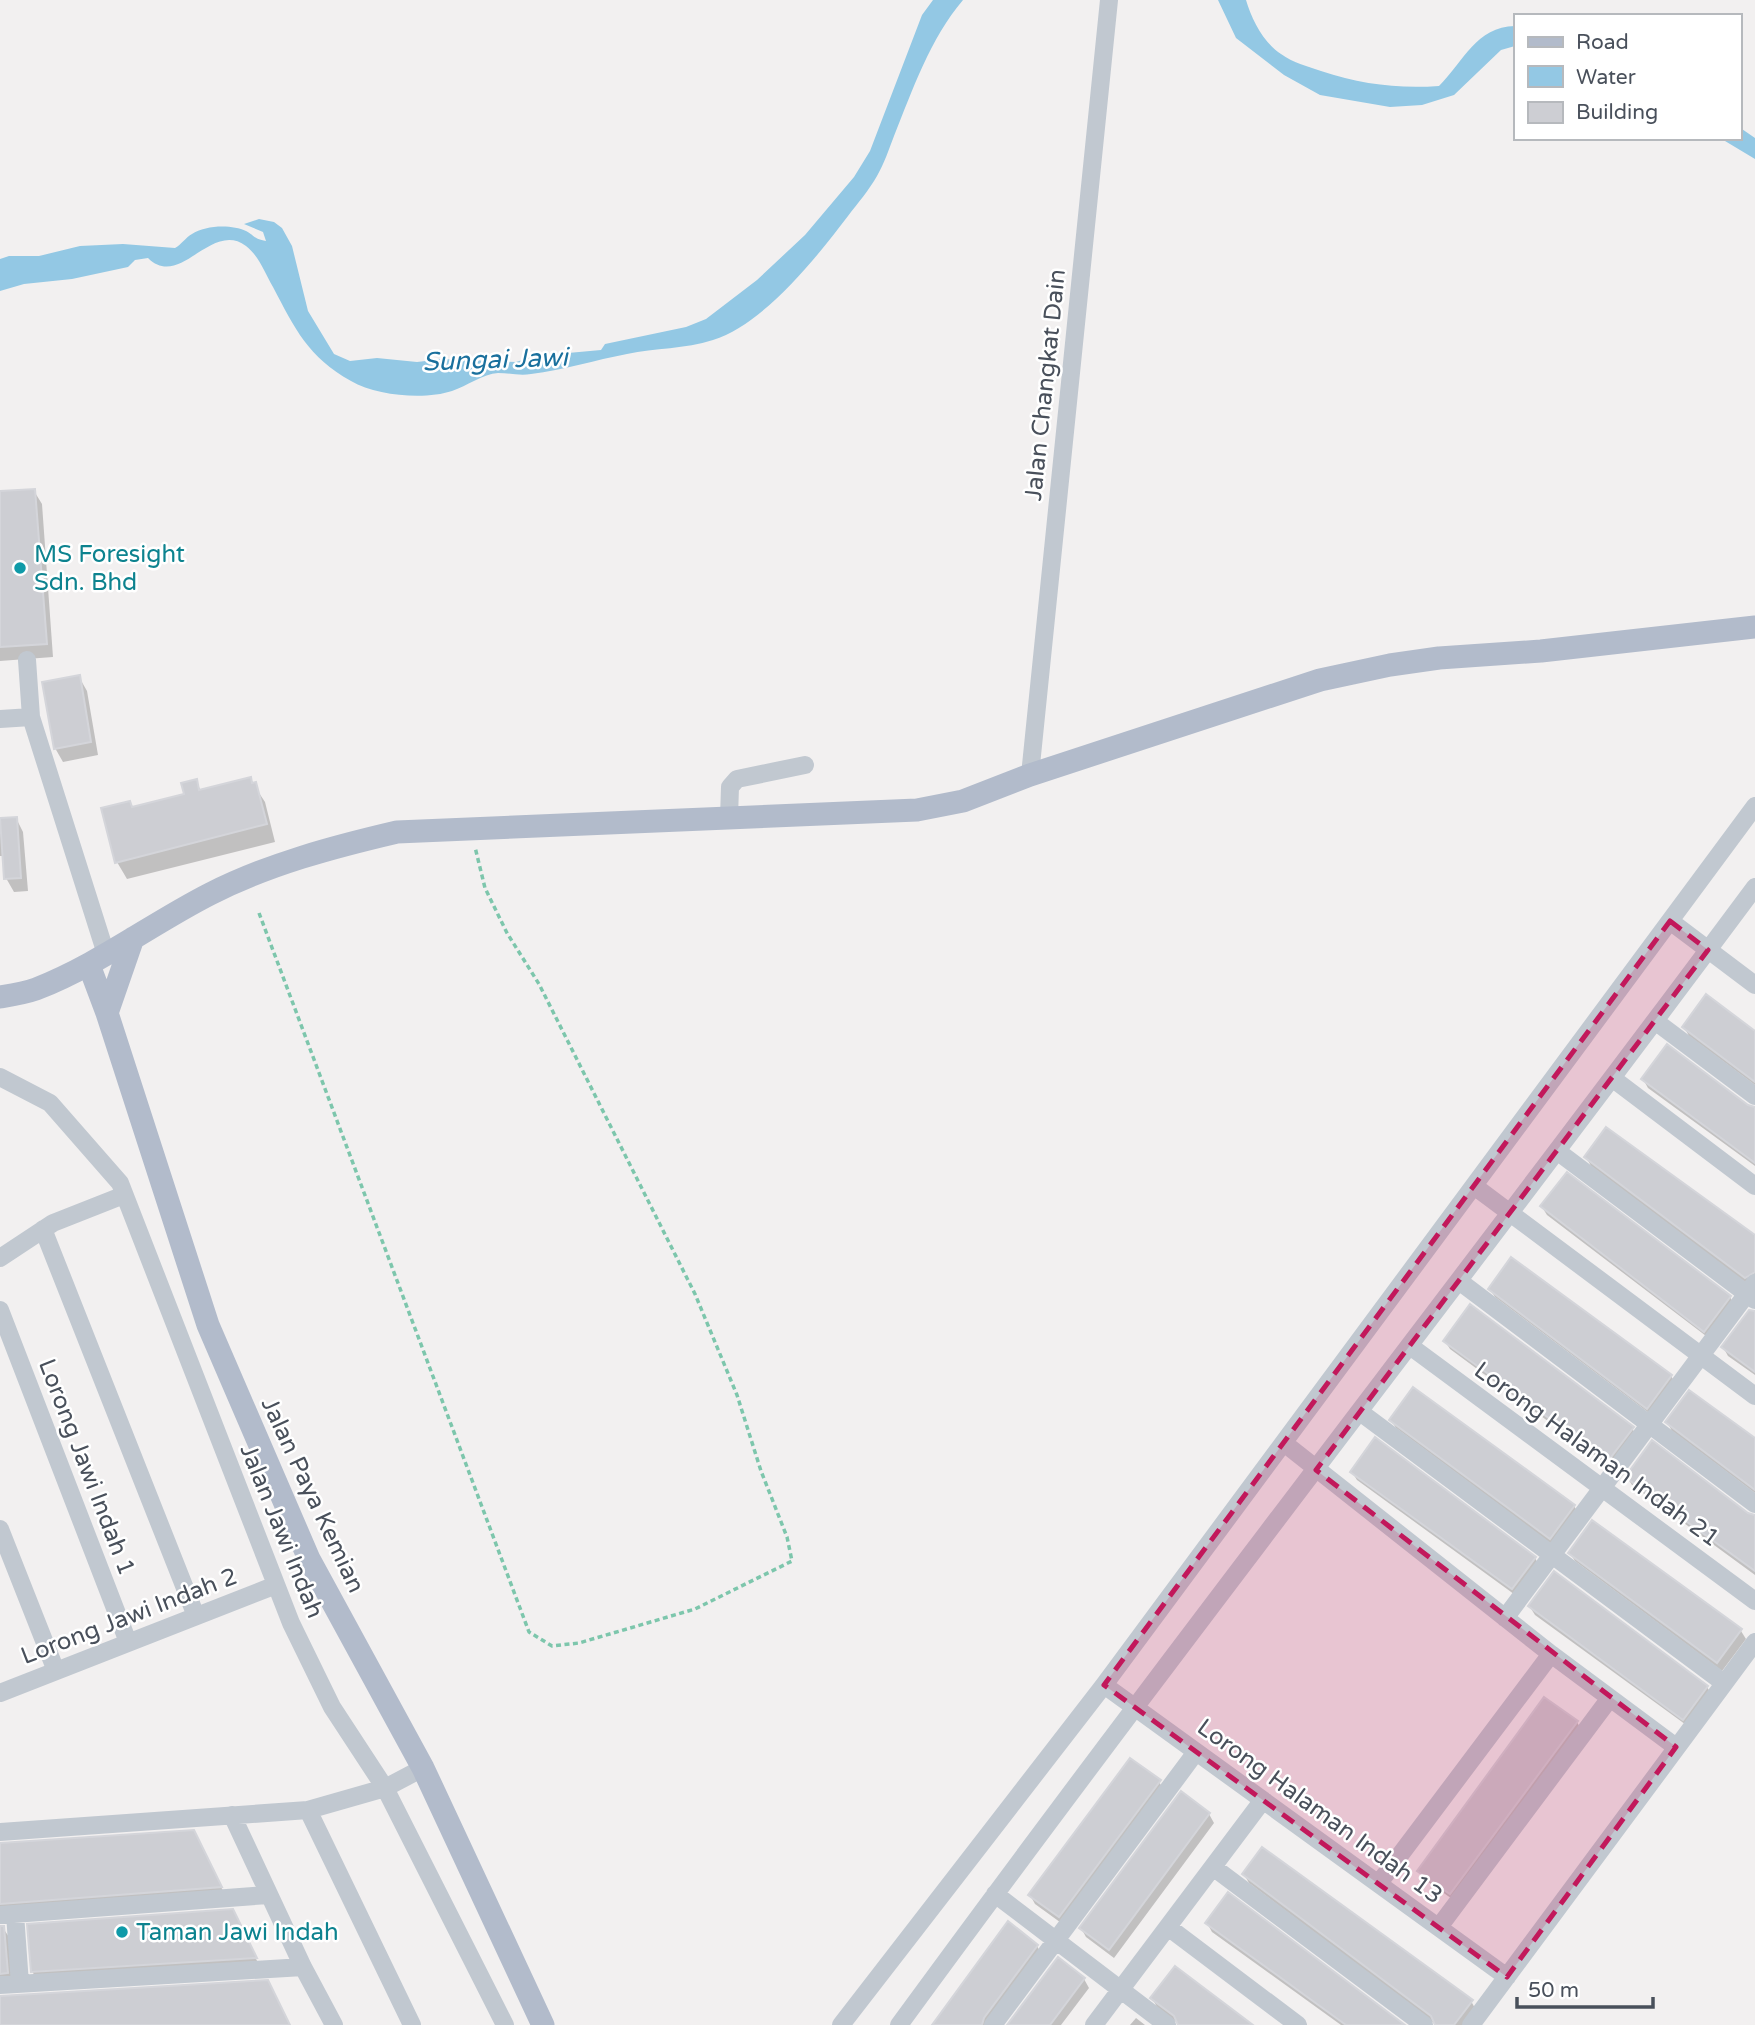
<svg xmlns="http://www.w3.org/2000/svg" width="1755" height="2025" font-family="'Varela Round',sans-serif">
  <rect width="100%" height="100%" fill="#f2f0f0"/>
  <path fill="#93c8e4" d="M933 0H963C930 39 913 89 894 136 889 149 884 164 877 176 869 190 858 203 848 216 816 258 765 323 713 340 685 349 655 348 627 354 595 360 564 370 531 374 520 376 509 373 498 373 483 374 467 386 452 391 425 400 377 396 351 381 308 357 295 329 273 287 265 273 259 256 246 246 211 220 180 290 148 258L135 260 128 267 72 279 24 284 0 291V259L9 256H39L80 246 123 244 175 248C182 244 185 238 192 234 205 225 232 224 246 231 255 236 254 239 266 241L263 232 244 224 259 219 274 222 282 228 292 246 308 311 334 354 350 361 377 358 417 362 442 359 516 362 535 356 601 350 605 344 686 327 706 319 757 280 805 235 854 177 870 151 922 15Z
    M1218 0H1246C1252 20 1263 42 1281 54 1293 63 1307 66 1321 71 1361 84 1397 89 1439 86 1464 61 1476 27 1515 26V46L1501 50 1454 95 1422 105 1390 107 1320 95 1284 75 1236 38Z
    M1739 127 1755 138V159L1720 138H1739Z"/>
  <path fill="#0003" d="M34 491 42 504 53 657 0 661V493Z
    M79 677 87 691 98 755 63 762 55 748Z
    M250 779 265 802 275 842 127 879 117 862 133 808 186 795 196 781 201 791Z
    M16 818 23 832 28 891 14 892 6 878 4 856H0V820Z
    M1684 1027 1755 1033V1085L1689 1036Z
    M1643 1079 1755 1109V1166L1648 1088Z
    M1586 1157 1755 1239V1281L1750 1286 1591 1166Z
    M1542 1207 1730 1297 1735 1306 1710 1339 1547 1215Z
    M1490 1289 1671 1376 1676 1384 1653 1416 1495 1297Z
    M1755 1312V1375L1728 1356 1723 1347Z
    M1445 1341 1632 1428 1637 1437 1613 1469 1450 1349Z
    M1391 1420 1574 1506 1579 1514 1555 1547 1396 1428Z
    M1667 1422 1755 1440V1493L1672 1431Z
    M1352 1472 1535 1558 1540 1567 1518 1597 1357 1480Z
    M1627 1477 1755 1516V1575L1632 1485Z
    M1570 1553 1741 1631 1746 1639 1722 1671 1575 1561Z
    M1530 1607 1707 1687 1712 1695 1689 1727 1535 1615Z
    M1544 1699 1577 1722 1582 1731 1455 1901 1424 1879 1419 1871Z
    M1159 1782 1164 1790 1064 1925 1035 1904 1030 1895Z
    M1209 1814 1214 1823 1114 1958 1086 1937 1081 1928Z
    M198 1840 225 1895 0 1914V1845Z
    M1244 1874 1471 2001 1476 2010 1465 2025H1436L1249 1883Z
    M237 1920 260 1967 37 1980 32 1971Z
    M1207 1923 1402 2025H1341L1212 1932Z
    M0 1927 3 1928 9 1937 12 1982 0 1983Z
    M1037 1946 1042 1955 990 2025H934Z
    M1084 1979 1089 1988 1061 2025H1009Z
    M1152 1998 1250 2025H1180L1157 2007Z
    M1136 2018 1145 2025H1130Z"/>
  <path fill="#cdced3" stroke="#d4d5da" stroke-width="2" d="M35 489 47 644 0 647V491Z
    M80 675 91 742 54 749 42 682Z
    M251 777 252 783 256 782 267 824 115 863 101 808 130 801 132 807 184 794 181 783 197 779 199 790Z
    M17 817 21 878 4 879 0 818Z
    M1706 994 1755 1031V1082L1682 1027Z
    M1667 1044 1748 1105 1755 1107V1163L1641 1079Z
    M1606 1127 1755 1235V1272L1745 1278 1584 1157Z
    M1567 1172 1731 1296 1704 1332 1540 1206Z
    M1511 1257 1672 1375 1647 1409 1488 1289Z
    M1470 1304 1634 1427 1608 1461 1443 1341Z
    M1749 1310 1755 1311V1372L1721 1347Z
    M1413 1387 1575 1505 1550 1539 1389 1420Z
    M1689 1390 1755 1438V1490L1665 1422Z
    M1375 1437 1536 1557 1512 1589 1350 1472Z
    M1652 1440 1748 1513 1755 1515V1571L1625 1477Z
    M1592 1520 1742 1629 1717 1663 1568 1553Z
    M1554 1571 1708 1686 1683 1720 1528 1606Z
    M1544 1697 1578 1721 1450 1894 1417 1871Z
    M1130 1758 1161 1780 1059 1917 1028 1895Z
    M1181 1791 1210 1813 1109 1950 1079 1928Z
    M194 1830 222 1887 0 1904V1843Z
    M1262 1847 1473 2000 1454 2025H1435L1431 2016 1242 1874Z
    M1228 1892 1405 2025H1346L1205 1923Z
    M233 1909 257 1958 31 1972 27 1924Z
    M1008 1921 1038 1945 984 2018 982 2025H932Z
    M0 1926H4L8 1973 0 1974Z
    M1058 1957 1085 1978 1050 2025H1007Z
    M1175 1966 1253 2025H1178L1174 2016 1150 1998Z
    M268 1980 290 2025H0V1996Z"/>
  <g fill="none" stroke-linecap="round" stroke-linejoin="round">
    <path stroke="#7dc6ac" stroke-width="3.5" stroke-dasharray="5 3.5" stroke-linecap="butt" d="M259 913 529 1632 552 1646 579 1643 695 1609 792 1561 787 1537 761 1471 737 1395 695 1294 539 984 507 933 485 888 475 847"/>
    <path stroke="#c1c8d0" stroke-width="18" d="M27 660 31 717 106 954
      M0 719 31 717
      M1030 775 1109 0
      M729 818 730 787 737 779 805 765
      M1670 921 1755 985
      M1655 1021 1755 1096
      M0 1077 50 1103 120 1183 291 1623 332 1707 385 1788 505 2025
      M1612 1078 1755 1186
      M1557 1151 1755 1300
      M1474 1186 1755 1396
      M43 1229 196 1616
      M0 1258 53 1223 124 1195
      M1459 1281 1755 1504
      M0 1310 128 1642
      M1410 1346 1755 1601
      M1360 1412 1724 1683
      M1284 1443 1551 1654 1676 1747
      M0 1529 56 1671
      M1505 1618 1755 1283
      M1104 1685 1507 1977
      M0 1693 276 1585
      M308 1810 412 2025
      M232 1815 303 1967 334 2025
      M0 1832 308 1810 385 1788 423 1768
      M1213 1867 1424 2025
      M1379 1883 1551 1654
      M995 1894 1167 2025
      M15 1914 20 1984
      M0 1915 268 1895
      M1168 1927 1298 2025
      M1439 1927 1610 1698
      M0 1985 303 1967
      M841 2025 1104 1685 1755 806
      M899 2025C1179 1642 1472 1268 1755 887
      M993 2025 1196 1752
      M1094 2025 1263 1800
      M1471 2025 1755 1642"/>
    <path stroke="#b2bbcb" stroke-width="23" d="M89 965 107 1013 208 1325 309 1559 423 1768 543 2025
      M0 997C12 995 25 993 36 989 98 965 151 924 210 894 269 864 333 847 397 832L917 810 963 801 1030 775 1320 680 1390 665 1439 658 1541 651 1755 627
      M107 1013 133 938"/>
  </g>
  <path fill="#c2185b" fill-opacity="0.2" stroke="#c2185b" stroke-width="5" stroke-dasharray="14 9" stroke-linejoin="round" d="M1670 921 1708 950 1316 1470 1676 1747 1507 1977 1104 1685Z"/>
  <g fill="#0f9aa8" stroke="#fff" stroke-width="2.5">
    <circle cx="20" cy="568" r="7"/>
    <circle cx="122" cy="1932" r="7"/>
  </g>
  <g text-anchor="middle" stroke-width="5" stroke-linejoin="round" paint-order="stroke">
    <g font-size="24" fill="#49505b" stroke="#fff">
      <text transform="translate(1045 385) rotate(-84)" y="8">Jalan Changkat Dain</text>
      <text transform="translate(1597 1454) rotate(36)" y="8">Lorong Halaman Indah 21</text>
      <text transform="translate(87 1467) rotate(69)" y="8">Lorong Jawi Indah 1</text>
      <text transform="translate(313 1495) rotate(65)" y="8">Jalan Paya Kemian</text>
      <text transform="translate(282 1531) rotate(68)" y="8">Jalan Jawi Indah</text>
      <text transform="translate(129 1616) rotate(-21)" y="8">Lorong Jawi Indah 2</text>
      <text transform="translate(1320 1811) rotate(36)" y="8">Lorong Halaman Indah 13</text>
    </g>
    <g font-size="24" fill="#0d838f" stroke="#fff" text-anchor="start">
      <text x="34" y="562">MS Foresight<tspan x="34" dy="28">Sdn. Bhd</tspan></text>
      <text x="136" y="1940">Taman Jawi Indah</text>
    </g>
    <g font-size="26" font-style="italic" fill="#1a709d" stroke="#fff">
      <text transform="translate(495 359) rotate(-2)" y="9">Sungai Jawi</text>
    </g>
  </g>
  <rect x="1514" y="14" width="228" height="126" fill="#ffffff" stroke="#b6b9bd" stroke-width="2"/>
  <rect x="1528" y="37" width="35" height="10" fill="#b2bbcb" stroke="#b6b9bd" stroke-width="2"/>
  <text x="1576" y="49" font-size="21" fill="#49505b">Road</text>
  <rect x="1528" y="66" width="35" height="21" fill="#93c8e4" stroke="#b6b9bd" stroke-width="2"/>
  <text x="1576" y="84" font-size="21" fill="#49505b">Water</text>
  <rect x="1528" y="102" width="35" height="21" fill="#cdced3" stroke="#b6b9bd" stroke-width="2"/>
  <text x="1576" y="119" font-size="21" fill="#49505b">Building</text>
  <path d="M1517 1997v10h136v-10" fill="none" stroke="#49505b" stroke-width="3.5"/>
  <text x="1528" y="1997" font-size="21" fill="#49505b" stroke="#ffffff" stroke-width="5" paint-order="stroke">50 m</text>
</svg>
